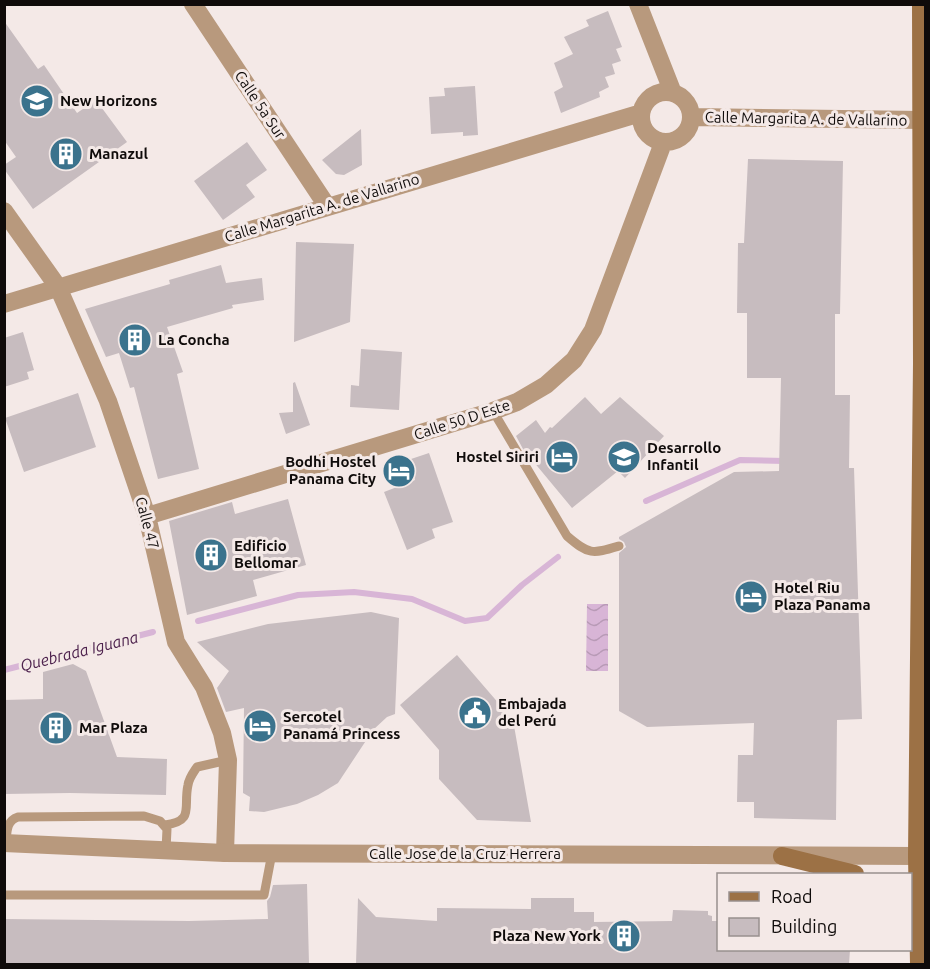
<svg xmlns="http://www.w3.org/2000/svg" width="930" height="969" font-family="Ubuntu,sans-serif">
  <defs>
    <pattern id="water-waves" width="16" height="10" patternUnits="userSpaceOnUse" patternTransform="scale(1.5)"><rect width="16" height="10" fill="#d8b5d6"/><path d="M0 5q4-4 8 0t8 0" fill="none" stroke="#b89ab6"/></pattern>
  </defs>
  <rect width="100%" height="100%" fill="#f4e9e7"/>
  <path fill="url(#water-waves)" d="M587 604H608V671H586Z"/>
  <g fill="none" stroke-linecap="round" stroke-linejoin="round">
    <path stroke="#d8b5d6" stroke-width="6" d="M646 501 740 460 785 461
      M198 621 298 595 354 592 412 599 465 621 487 618 522 585 558 557
      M4 670 153 632"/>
  </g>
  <path fill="#c7bcbf" d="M608 11 622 47 616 49 621 61 612 64 615 74 605 77 609 87 599 92 600 97 561 113 554 92 563 87 554 63 573 54 564 37 589 26 586 20Z
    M4 21 38 69 44 65 77 113 96 100 127 142 33 209 4 169V165L16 157 4 140Z
    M475 86 478 135 463 136V132L431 134 429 97 445 96 444 88Z
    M361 129 362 165 344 175 336 174 322 160Z
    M247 142 267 170 246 185 255 197 223 220 194 181Z
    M748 159 843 161 840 314H835V395H850L849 468H854L862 719 837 720 836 820 754 818V802H737L738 755H753L754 723 647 727 619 711V553L626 547 624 542 619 539V537L734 472 779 471 781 378H747V313H737L738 243H744Z
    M296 242 354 244 350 322 294 342Z
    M221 265 226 283 262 278 264 300 232 305 233 308 167 327 183 372 177 374 199 469 158 479 134 387 130 388 119 353 106 357 85 309 170 284 169 280Z
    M23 332 34 370 27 372 29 379 4 387V338Z
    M361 349 402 352 399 410 350 407 351 385 359 386Z
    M295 382 310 425 286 434 279 413 293 412V383Z
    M78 393 96 447 24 472 5 418Z
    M585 397 601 414 620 397 664 436 625 478 618 471 572 508 523 449 516 436 536 420 545 433 550 427 552 428Z
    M429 453 453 522 432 529 435 538 407 550 384 492 415 480 408 460Z
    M288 499 306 565 253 580 257 596 187 615 169 521 232 502 235 514Z
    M371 612 399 618 395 714 387 717 373 730 338 783 318 795 297 804 264 812 249 811 250 797 243 793 244 708 226 712 217 688 229 671 197 642 268 624Z
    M457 655 513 720 531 822 477 820 439 779V750L400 705Z
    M73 664 86 671 117 757 167 759 166 795 70 793 4 794V700L43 699V672Z
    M307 884 309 964H4V919L189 921 268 919 267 901 270 897 273 885Z
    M358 898 376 917 437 921V908L531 909V898H574V912H594V922L672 921 673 910 708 911V915L712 916V921H718V950H850L849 964H356Z"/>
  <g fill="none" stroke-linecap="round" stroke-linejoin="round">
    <path stroke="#b8997d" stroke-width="9" d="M493 411 567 536C589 555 592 554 619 546
      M165 825C195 821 183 807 188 785 189 778 193 773 197 767L228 760
      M6 843C7 832 6 821 18 817L144 816 160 821 167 829 166 850
      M4 895H264L272 853"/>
    <path stroke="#b8997d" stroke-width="18" d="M193 4 327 206
      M638 4 673 93
      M641 117a25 25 0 1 1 50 0a25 25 0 1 1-50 0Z
      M691 117 922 120
      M4 211 58 287 108 401 147 516 176 642 204 687 222 733 228 760 225 853
      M4 304 641 113
      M147 516 493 411 517 402 546 385 574 360 593 330 663 143"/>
    <path stroke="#b8997d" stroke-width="18" d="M4 843 225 853 917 856"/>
    <path stroke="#9c7145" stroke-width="18" d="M782 856 855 874
      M919 964 917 856 922 363 921 4"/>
  </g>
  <defs>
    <g id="school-disc" transform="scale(1.725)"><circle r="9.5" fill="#3b738d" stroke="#f4e9e7"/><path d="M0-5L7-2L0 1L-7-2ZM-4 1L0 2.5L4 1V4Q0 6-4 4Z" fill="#fff"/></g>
    <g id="building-disc" transform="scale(1.725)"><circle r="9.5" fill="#3b738d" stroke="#f4e9e7"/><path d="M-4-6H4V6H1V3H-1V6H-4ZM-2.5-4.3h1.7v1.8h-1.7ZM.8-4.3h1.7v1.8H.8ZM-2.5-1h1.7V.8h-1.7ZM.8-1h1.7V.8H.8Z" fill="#fff"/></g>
    <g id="hotel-disc" transform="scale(1.725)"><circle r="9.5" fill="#3b738d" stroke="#f4e9e7"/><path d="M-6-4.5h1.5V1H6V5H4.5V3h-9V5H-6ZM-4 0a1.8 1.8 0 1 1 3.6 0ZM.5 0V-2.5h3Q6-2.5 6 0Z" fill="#fff"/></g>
    <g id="civic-disc" transform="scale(1.725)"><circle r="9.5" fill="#3b738d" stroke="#f4e9e7"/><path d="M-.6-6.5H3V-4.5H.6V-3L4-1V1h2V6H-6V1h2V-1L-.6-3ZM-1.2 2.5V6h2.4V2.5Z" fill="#fff"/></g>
  </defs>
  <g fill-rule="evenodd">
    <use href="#school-disc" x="37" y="101"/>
    <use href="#building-disc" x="66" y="154"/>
    <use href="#building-disc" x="135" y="340"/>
    <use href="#hotel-disc" x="562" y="457"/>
    <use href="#school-disc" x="624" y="457"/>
    <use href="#hotel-disc" x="399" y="471"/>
    <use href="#building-disc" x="211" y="555"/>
    <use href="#hotel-disc" x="751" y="597"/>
    <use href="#civic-disc" x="475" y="713"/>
    <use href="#hotel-disc" x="260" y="726"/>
    <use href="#building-disc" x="56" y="728"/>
    <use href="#building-disc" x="624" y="936"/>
  </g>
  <g text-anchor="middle" stroke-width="6" stroke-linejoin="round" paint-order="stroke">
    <g font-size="15" font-weight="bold" fill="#0f0b0a" stroke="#f4e9e7" text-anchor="start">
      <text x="60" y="106">New Horizons</text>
      <text x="89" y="159">Manazul</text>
      <text x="158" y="345">La Concha</text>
      <text x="647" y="453">Desarrollo<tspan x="647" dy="17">Infantil</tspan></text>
      <text x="539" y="462" text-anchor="end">Hostel Siriri</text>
      <text x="376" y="467" text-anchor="end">Bodhi Hostel<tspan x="376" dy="17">Panama City</tspan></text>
      <text x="234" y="551">Edificio<tspan x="234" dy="17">Bellomar</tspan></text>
      <text x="774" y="593">Hotel Riu<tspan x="774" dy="17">Plaza Panama</tspan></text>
      <text x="498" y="709">Embajada<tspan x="498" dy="17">del Perú</tspan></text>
      <text x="283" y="722">Sercotel<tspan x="283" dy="17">Panamá Princess</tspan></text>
      <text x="79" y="733">Mar Plaza</text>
      <text x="601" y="941" text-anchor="end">Plaza New York</text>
    </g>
    <g font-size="15" fill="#0f0b0a" stroke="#f4e9e7">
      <text transform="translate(260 105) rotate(56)" y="5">Calle 5a Sur</text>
      <text transform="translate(806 119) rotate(1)" y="5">Calle Margarita A. de Vallarino</text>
      <text transform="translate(322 208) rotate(-17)" y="5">Calle Margarita A. de Vallarino</text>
      <text transform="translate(462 420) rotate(-18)" y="5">Calle 50 D Este</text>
      <text transform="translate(147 523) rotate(75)" y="5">Calle 47</text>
      <text x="465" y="859">Calle Jose de la Cruz Herrera</text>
    </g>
    <g font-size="16" font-style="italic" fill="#4e234e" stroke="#f4e9e7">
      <text transform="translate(79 651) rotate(-14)" y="6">Quebrada Iguana</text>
    </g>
  </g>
  <rect width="930" height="969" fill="none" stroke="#0f0b0a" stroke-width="12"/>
  <rect x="717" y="873" width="195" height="78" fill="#f4e9e7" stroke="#98908f" stroke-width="1.5"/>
  <rect x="729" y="892" width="30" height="9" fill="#9c7145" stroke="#98908f" stroke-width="1.5"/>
  <text x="771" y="903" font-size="18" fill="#0f0b0a">Road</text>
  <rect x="729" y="918" width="30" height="18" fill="#c7bcbf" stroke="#98908f" stroke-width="1.5"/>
  <text x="771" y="933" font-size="18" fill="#0f0b0a">Building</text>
</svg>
